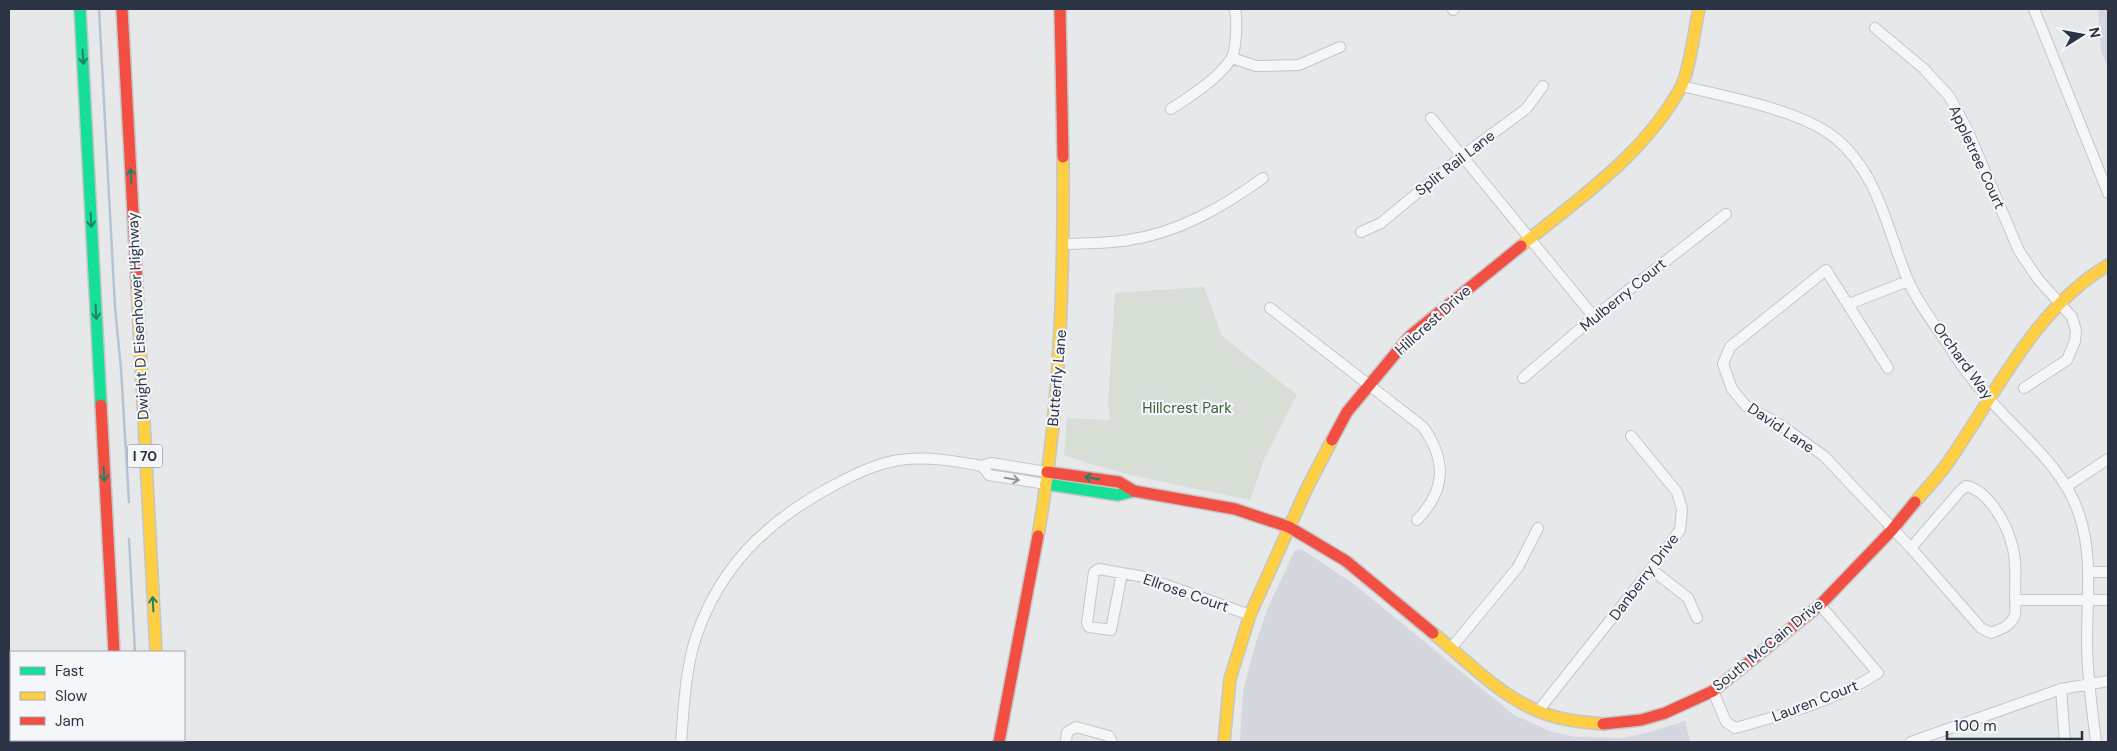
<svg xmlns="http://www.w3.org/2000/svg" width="2117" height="751" font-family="'DM Sans',sans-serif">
  <rect width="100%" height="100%" fill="#e6e8ea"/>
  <path fill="#d4d7dd" d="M2098 9H2108V67L2101 51Z
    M1298 549 1303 550 1355 585 1514 715 1552 732 1576 737 1624 738 1650 732 1685 721 1690 742H1240L1243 691 1256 642 1267 610 1294 552Z"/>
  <path fill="#d6ded6" d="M1204 287 1222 336 1297 395 1265 457 1250 500C1188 486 1124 477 1064 455L1067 418 1110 420 1108 402 1115 293Z"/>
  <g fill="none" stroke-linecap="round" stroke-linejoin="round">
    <path stroke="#b4c4d5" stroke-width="2.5" d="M99 9 115 307 121 369 129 502
      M129 539 135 652
      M140 740 141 742"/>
    <g stroke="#c4c6c8" stroke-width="12">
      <path id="street" d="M2034 9 2108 193
        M1453 10 1454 9
        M1875 28 1923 68 1949 96 1967 129 2019 251 2038 279 2072 317 2076 331 2075 341 2067 360 2024 388
        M1232 58 1256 66 1299 65 1340 47
        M1682 86C1726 97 1798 109 1834 137 1878 172 1887 229 1907 278 1916 300 1932 321 1945 340 1958 361 1974 383 1991 401 2022 436 2064 468 2079 514 2093 555 2087 599 2087 641 2087 675 2092 708 2096 742
        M1171 109C1191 96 1218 79 1231 59 1237 49 1237 19 1235 9
        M1431 118 1594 317
        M1361 232 1381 223 1462 156 1526 109 1543 86
        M1062 244C1084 243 1106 244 1128 240 1178 233 1223 207 1263 178
        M1849 304 1908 281
        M1270 308 1423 427C1447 461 1446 490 1417 520
        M1888 368 1826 270 1730 347 1723 364 1732 389 1746 406 1779 424 1824 456 1911 548 1981 628 1991 633C2001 629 2011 626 2015 615 2016 609 2015 601 2015 595 2015 579 2017 561 2012 545 2007 524 1988 490 1966 486L1960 491 1911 548
        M1523 378 1594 317 1726 214
        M982 466 989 475 1046 484
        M2067 486 2108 459
        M1651 569 1688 598 1697 618
        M2088 572H2108
        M1122 573 1111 630 1089 627 1087 623 1094 572 1099 569 1144 577 1250 615
        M2015 600H2108
        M1452 647 1518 567 1538 528
        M2061 689 2065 742
        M1713 691 1726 722 1735 728C1786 714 1833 702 1878 673L1820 605
        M1538 711 1651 569 1680 530 1682 509 1677 492 1631 436
        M681 742C684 707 685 671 696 637 720 567 765 523 829 488 851 476 874 464 899 460 926 456 956 461 982 466L991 463 1047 472
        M1066 742 1067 732 1076 727 1109 736 1112 742
        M1911 742 2061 689 2108 681"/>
    </g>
    <g stroke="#c4c6c8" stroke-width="14">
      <path id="fast" d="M80 9 101 405
        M1046 484 1118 495 1134 491
        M118 740V742"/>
    </g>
    <g stroke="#c4c6c8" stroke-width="14">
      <path id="slow" d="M1521 246C1579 198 1644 155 1681 87 1689 73 1695 27 1699 9
        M137 287 156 652
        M1915 502C1927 488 1941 474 1951 458 1998 390 2035 309 2108 265
        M1038 536C1060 410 1064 284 1063 157
        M1433 633C1466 660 1499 695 1538 711 1559 720 1581 722 1603 724
        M1224 742 1230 679 1250 615 1306 490 1332 440"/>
    </g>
    <g stroke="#c4c6c8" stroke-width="14">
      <path id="jam" d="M122 9 137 287
        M1060 9 1063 157
        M101 405 114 652
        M1332 440 1347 412 1410 336 1521 246
        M1047 472 1119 482 1134 491 1235 509 1289 527 1346 561 1433 633
        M1603 724 1641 720 1665 713 1713 691 1820 605 1892 530 1915 502
        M160 740 161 742
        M999 742 1038 536"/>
    </g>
    <use href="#street" stroke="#f5f6f7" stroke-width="10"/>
    <use href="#fast" stroke="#16e098" stroke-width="11"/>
    <use href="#slow" stroke="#ffcf43" stroke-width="11"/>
    <use href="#jam" stroke="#f24e42" stroke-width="11"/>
  </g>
  <defs><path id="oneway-shaft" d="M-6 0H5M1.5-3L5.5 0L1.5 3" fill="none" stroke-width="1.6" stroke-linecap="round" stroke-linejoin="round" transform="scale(1.25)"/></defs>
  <g stroke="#22816a">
    <use href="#oneway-shaft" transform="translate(83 57) rotate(87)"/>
    <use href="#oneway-shaft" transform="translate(131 176) rotate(-93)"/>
    <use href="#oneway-shaft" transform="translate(91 220) rotate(87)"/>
    <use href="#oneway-shaft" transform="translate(96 312) rotate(87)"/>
    <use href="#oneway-shaft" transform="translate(104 474) rotate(87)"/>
    <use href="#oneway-shaft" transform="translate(1092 478) rotate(-171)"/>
    <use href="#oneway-shaft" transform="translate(153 604) rotate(-93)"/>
  </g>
  <use stroke="#90959e" href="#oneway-shaft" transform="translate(1012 479) rotate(10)"/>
  <g text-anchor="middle" stroke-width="4.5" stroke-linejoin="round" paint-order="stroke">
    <rect fill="#f4f6f9" stroke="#676e7b" stroke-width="1" x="127.5" y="444.5" width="35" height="23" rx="4"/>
    <g font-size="14" font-weight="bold" fill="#2b3445">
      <text x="145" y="461">I 70</text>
    </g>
    <g font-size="15" fill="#2b3445" stroke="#f4f6f9">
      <text transform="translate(1977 157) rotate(65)" y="5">Appletree Court</text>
      <text transform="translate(1455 163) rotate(-38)" y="5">Split Rail Lane</text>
      <text transform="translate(1623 295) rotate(-39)" y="5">Mulberry Court</text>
      <text transform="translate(138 316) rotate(-93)" y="5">Dwight D Eisenhower Highway</text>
      <text transform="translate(1433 320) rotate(-42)" y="5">Hillcrest Drive</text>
      <text transform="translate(1963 361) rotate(54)" y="5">Orchard Way</text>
      <text transform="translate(1057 378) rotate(-85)" y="5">Butterfly Lane</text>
      <text transform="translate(1781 428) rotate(34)" y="5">David Lane</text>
      <text transform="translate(1644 577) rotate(-53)" y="5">Danberry Drive</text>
      <text transform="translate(1186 593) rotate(19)" y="5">Ellrose Court</text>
      <text transform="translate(1768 645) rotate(-39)" y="5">South McCain Drive</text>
      <text transform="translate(1815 701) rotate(-21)" y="5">Lauren Court</text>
    </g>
    <g font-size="15" fill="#3f6138" stroke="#f4f6f9">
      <text x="1187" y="413">Hillcrest Park</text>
    </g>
  </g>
  <rect width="2117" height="751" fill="none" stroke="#2b3445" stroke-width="20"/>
  <rect x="10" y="651" width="175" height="90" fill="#f4f6f9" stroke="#a4a8b1"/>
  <rect x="20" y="667" width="25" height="8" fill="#16e098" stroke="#a4a8b1"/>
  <text x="55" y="676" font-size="15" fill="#2b3445">Fast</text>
  <rect x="20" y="692" width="25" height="8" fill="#ffcf43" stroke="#a4a8b1"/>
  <text x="55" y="701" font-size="15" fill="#2b3445">Slow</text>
  <rect x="20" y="717" width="25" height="8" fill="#f24e42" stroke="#a4a8b1"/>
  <text x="55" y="726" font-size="15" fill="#2b3445">Jam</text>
  <g transform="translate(2082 35) rotate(79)" stroke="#f4f6f9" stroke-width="4" paint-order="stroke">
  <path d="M0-4L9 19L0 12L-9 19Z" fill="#2b3445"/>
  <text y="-8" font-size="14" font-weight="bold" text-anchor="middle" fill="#2b3445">N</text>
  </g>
  <path d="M1947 731v8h135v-8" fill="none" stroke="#2b3445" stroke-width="2.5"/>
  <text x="1954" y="731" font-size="15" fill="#2b3445" stroke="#f4f6f9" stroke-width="4" paint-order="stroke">100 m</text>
</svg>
